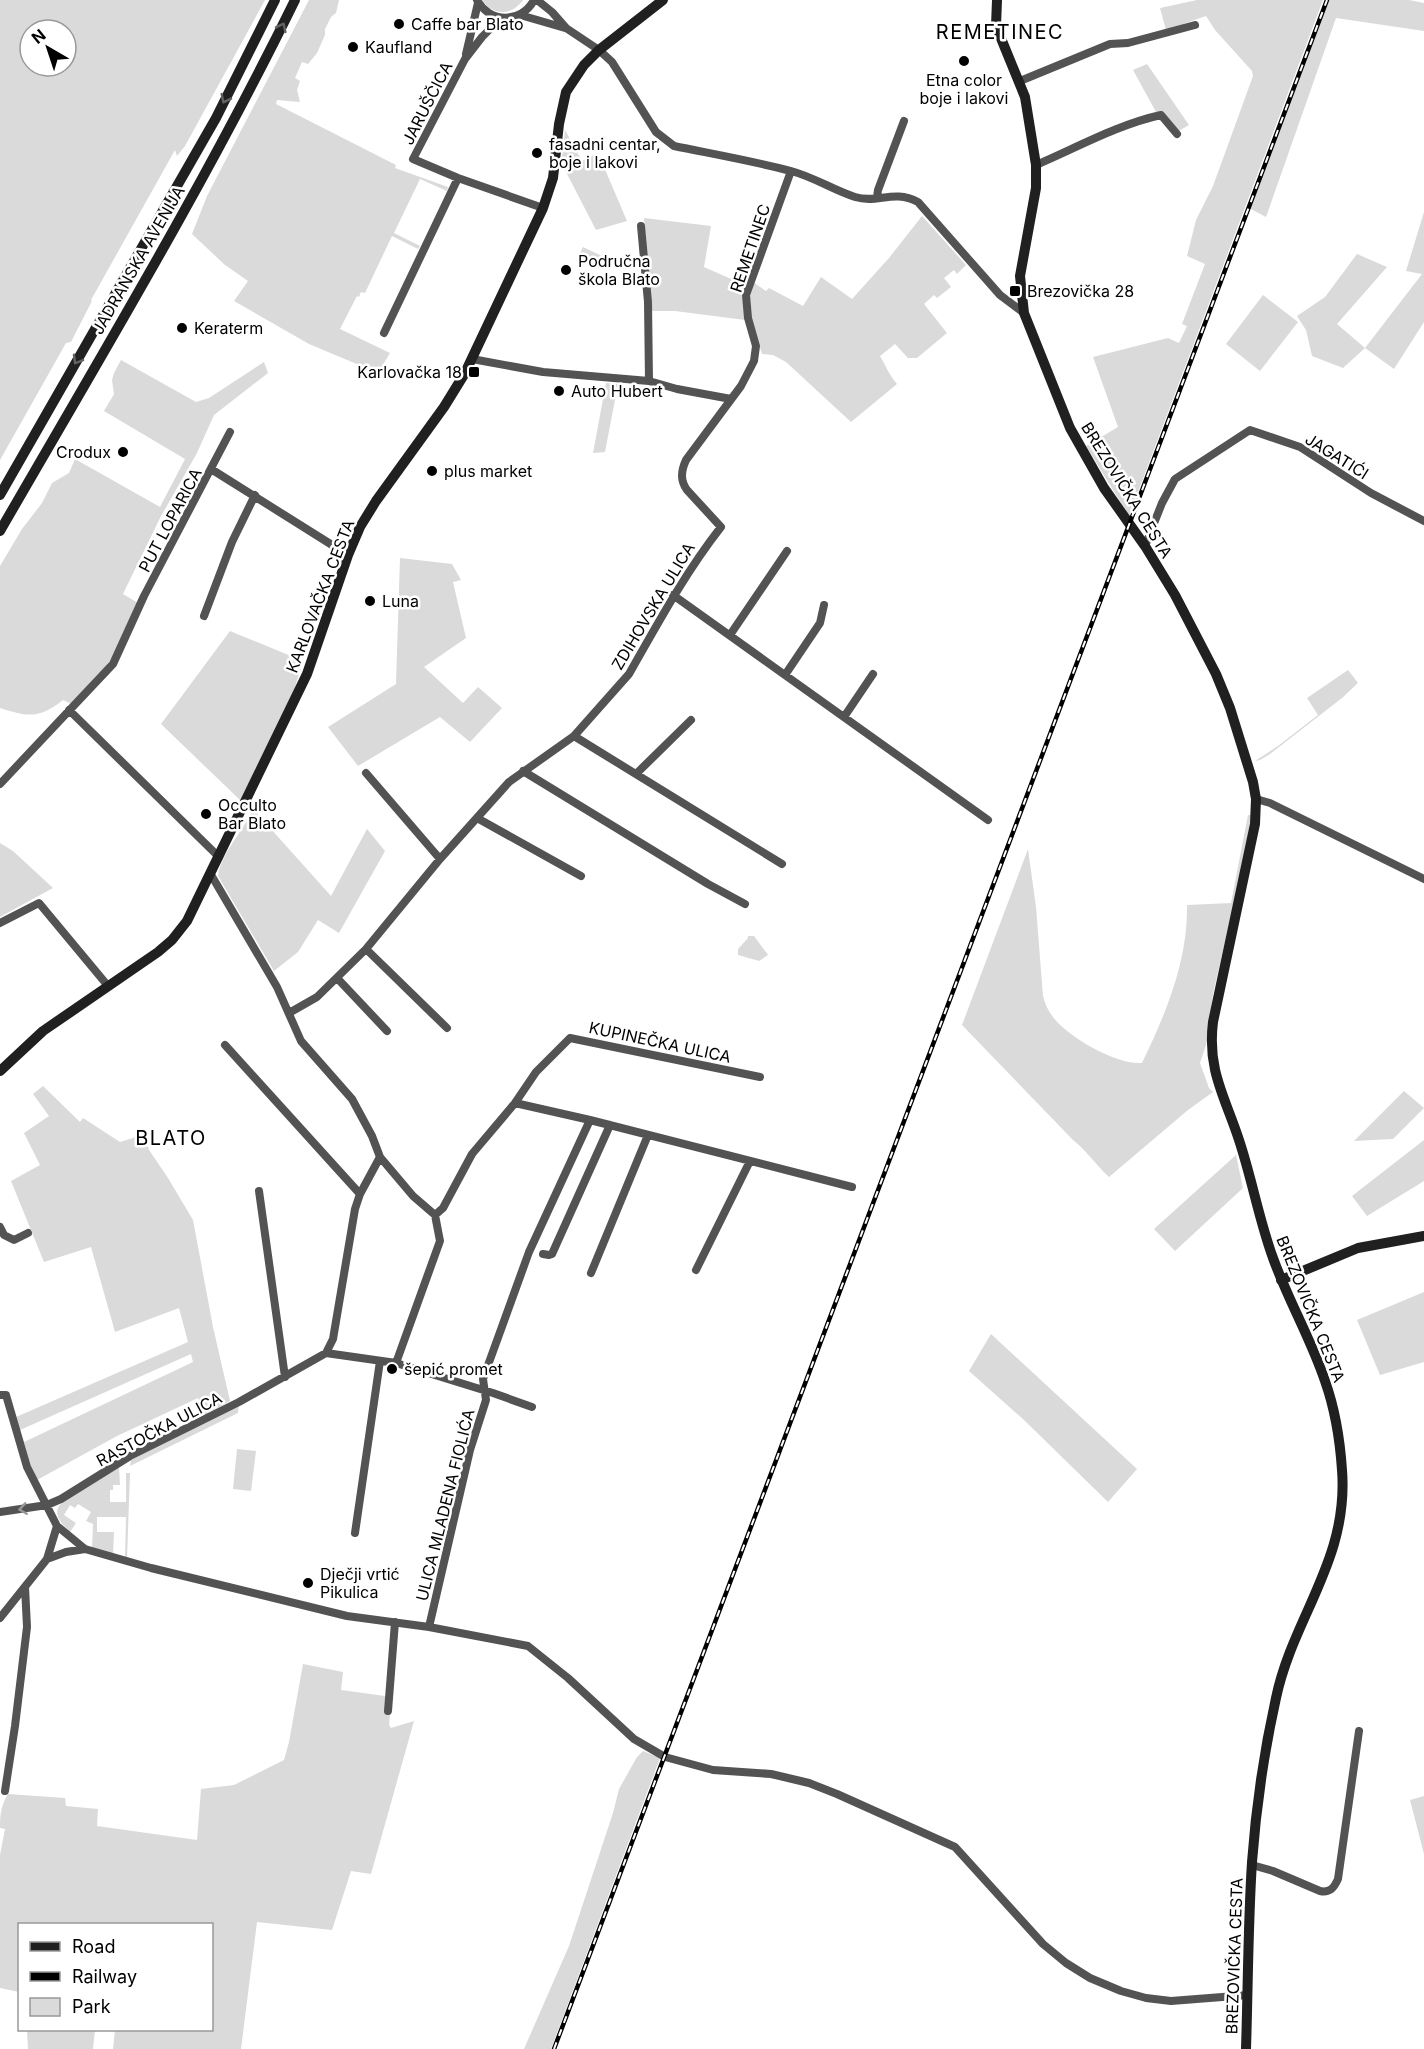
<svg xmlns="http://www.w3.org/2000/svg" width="1424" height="2049" font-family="Inter,sans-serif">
  <rect width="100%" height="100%" fill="#fff"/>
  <path fill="#dadada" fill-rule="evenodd" d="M0 0H265L185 146 177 156 175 150 91 300 92 301 73 338 71 342 66 343 0 460ZM30 30H66V66H30Z
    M309 0H339L336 13 331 17 325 29V35L317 53 308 64 302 62 295 78 300 81 297 90 300 102 277 100 276 104 396 165 395 168 448 187 447 191 420 179 394 233 420 246 418 249 392 236 365 293 361 292 359 297 357 296 340 329 390 353 378 373 309 344 234 301 248 281 225 265 192 234 207 196Z
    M482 0H523C512 16 493 16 482 0Z
    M1197 0H1323L1129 516 1086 446 1118 427 1093 357 1168 338 1179 343 1187 326 1182 324 1205 264 1187 256 1196 220 1213 186 1253 76 1252 71 1215 30 1206 16 1166 30 1160 8Z
    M1327 0H1409L1424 3V31L1336 18 1266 217 1249 208Z
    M1147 64 1189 125 1177 132 1156 112 1133 70Z
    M565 130 582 161 598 153 627 221 596 230 565 170 561 166Z
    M1424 212V322L1394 369 1365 348 1343 368 1312 356 1306 330 1297 316 1325 297 1357 254 1387 267 1337 324 1365 348 1422 274 1406 271Z
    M922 216 966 265 957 274 954 270 944 278 951 287 937 298 934 295 924 304 947 333 917 358H908L895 344 880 356C886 366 889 375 897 384L851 422 786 362 773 355 762 354 748 307 749 295 753 282 766 291 769 288 803 306 821 277 852 299 889 258Z
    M644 218 711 226 704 267 747 286 743 300 745 320 675 311H651Z
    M583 247 604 257 599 266 578 257Z
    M1263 295 1298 322 1260 371 1226 344Z
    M121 360 196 402 209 398 264 362 268 373 214 415 197 453 160 518 123 594 138 603 116 652 106 666 71 704 63 700C39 719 28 717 0 708V566L22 529 42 503 52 483 69 473 75 459 160 507 185 459 104 411 114 394 112 380 114 373Z
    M606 383 618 384 605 452 593 453Z
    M400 558 452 564 461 580 453 582 466 638 424 667 463 703 478 687 502 708 470 742 440 717 358 766 328 727 396 684Z
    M230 631 303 661 294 690 240 800 161 724Z
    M1348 670 1358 683 1342 698 1270 754 1260 760 1255 761 1278 746 1318 715 1307 698Z
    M253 809 331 896 367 829 385 851 339 933 318 920 298 952 274 971 218 876C220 855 244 830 253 809Z
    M1248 815H1251L1246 849 1213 994 1206 1045 1200 1063 1209 1088 1213 1092 1188 1110 1109 1177C1096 1165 1087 1151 1073 1140L962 1025 1028 849 1036 907 1043 996C1045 1004 1048 1011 1053 1017 1068 1037 1116 1065 1142 1063 1166 1013 1188 961 1187 905L1231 903Z
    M0 843 13 851 53 888 0 917Z
    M748 936H754L768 955 759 961 738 955V949L748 938Z
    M43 1086 80 1122 83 1118 120 1142 133 1138 143 1129 149 1150 168 1178 193 1220 213 1327 230 1401 203 1416 198 1398 117 1436 37 1480 30 1468 24 1442 193 1362 191 1354 20 1430 16 1417 188 1342 179 1308 115 1332 91 1247 44 1262 11 1181 40 1165 24 1133 49 1116 33 1094Z
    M1404 1091 1424 1108 1393 1139 1354 1141Z
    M1424 1140V1181L1367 1216 1352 1196Z
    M1236 1155 1243 1188 1175 1251 1154 1229Z
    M1424 1292V1362L1380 1375 1357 1320Z
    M991 1334 1137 1469 1108 1502 1024 1420 969 1371Z
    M239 1402 238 1413 130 1466 131 1460Z
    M237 1449 256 1451 251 1491 233 1489Z
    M119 1467 120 1485H113V1490H110V1502H126V1473H130L127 1559H125L126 1517H97V1532H114L113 1555 92 1548 93 1524 86 1521 91 1512 78 1504 75 1508 70 1505 64 1515 76 1523 70 1532C60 1522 50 1512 64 1501Z
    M303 1664 343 1672 341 1690 385 1696V1713L390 1714 389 1725 391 1728 414 1721 371 1874 351 1871 332 1930 257 1922 241 2049H113L115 2030H212V1924H20L19 1992 0 1988V1855L5 1829 0 1828C0 1815 1 1805 8 1794L65 1798 66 1806 98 1809 97 1826 197 1840 201 1789 234 1785 284 1760 289 1742Z
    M643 1751 660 1758 551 2049H524L569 1946 613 1813 619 1789 637 1757Z
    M1424 1796V1854L1410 1800Z
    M27 2030H95L93 2049H28Z"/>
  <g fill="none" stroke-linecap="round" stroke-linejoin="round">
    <path stroke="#535353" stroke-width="8" d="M477 0C489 23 521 24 534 0
      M537 0 552 12 566 28 599 50 612 62 656 132 674 146C713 154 753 161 791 171 814 177 833 190 855 197 878 204 893 189 918 202L1000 295 1024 313
      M520 15 565 28
      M501 18 482 37 465 59 413 159 458 178 543 208
      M466 54 478 3
      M1020 81 1110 44 1128 43 1195 25
      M1036 165C1076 148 1119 124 1161 115L1177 134
      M877 197 878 190 904 121
      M384 333 458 178
      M472 359 543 372 649 381 648 302 641 226
      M649 381 677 389 731 399
      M211 469 348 555
      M1145 546 1162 503 1175 479 1250 430 1300 447 1371 493 1424 521
      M673 595 988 820
      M204 616 232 542 255 495
      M730 635 787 551
      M785 675 820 623 824 605
      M69 710 219 857
      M844 717 873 674
      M574 736 782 864
      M523 771 708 884 745 904
      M366 773 440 859
      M636 774 691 720
      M0 784 113 664 144 596 230 432
      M1256 799 1270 803 1424 879
      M477 818 581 876
      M210 873 277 987 301 1041 352 1099 372 1136 380 1157 413 1196 435 1215 443 1208 472 1154 515 1103 536 1072 570 1038 760 1077
      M0 923 39 903 108 986
      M366 949 447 1028
      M337 978 387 1031
      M289 1013 317 997 366 949 440 859 509 782 574 736 629 674C658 623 685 573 721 527L687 490C680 480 681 471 686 460L741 386 754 361 756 346 748 318 746 295 791 171
      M225 1045 360 1194
      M515 1103 590 1120 852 1187
      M259 1191 285 1377
      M0 1227 4 1235 14 1240 28 1233
      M543 1254 549 1255 552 1254 610 1125
      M696 1270 750 1161
      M591 1273 648 1135
      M326 1353 333 1339 355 1209 360 1194 380 1157
      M396 1363 440 1241 435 1215
      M0 1395H6L27 1467 57 1526 47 1559 0 1618
      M0 1512 47 1505 61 1499 130 1456 239 1402 326 1353 396 1363 493 1393 532 1407
      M57 1526 85 1549 151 1568 347 1616 429 1627 528 1646 568 1678 634 1739 665 1757 713 1770 771 1774 809 1783 837 1794 955 1847 1043 1944 1066 1963 1090 1978 1121 1991 1146 1998 1171 2001 1248 1995
      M355 1533 380 1361
      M47 1559 66 1552 85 1549
      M429 1627 470 1450 486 1400 483 1379 529 1252 590 1120
      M388 1711 395 1622
      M5 1791 15 1726 27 1627 25 1587
      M1252 1865 1273 1871 1320 1891C1330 1893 1334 1888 1338 1879L1359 1731"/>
    <path stroke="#202020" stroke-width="10" d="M997 0 996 26 1025 97 1036 165V188L1020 276 1024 313 1070 428 1104 488 1145 546 1175 595 1216 674 1230 708 1253 782 1256 799 1255 824 1213 1022C1207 1070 1225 1097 1239 1140 1252 1179 1259 1220 1273 1258 1288 1300 1311 1339 1325 1381 1335 1409 1340 1440 1342 1470 1349 1560 1293 1617 1276 1698 1264 1752 1256 1808 1252 1862 1248 1924 1248 1987 1246 2049
      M0 495 216 118 275 0
      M0 531C101 356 206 182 295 0
      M0 1071 43 1031 158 952 172 940 187 921 307 674 348 555 360 527 376 501 444 407 465 373 543 208 553 178 559 124 566 92 584 65 599 50 663 0
      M1281 1280 1358 1248 1424 1236"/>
    <g stroke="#000" stroke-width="4.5">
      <path id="rail" d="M554 2049 1327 0"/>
    </g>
    <use href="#rail" stroke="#fff" stroke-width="2" stroke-dasharray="7" stroke-linecap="butt"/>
  </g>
  <defs><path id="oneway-chevron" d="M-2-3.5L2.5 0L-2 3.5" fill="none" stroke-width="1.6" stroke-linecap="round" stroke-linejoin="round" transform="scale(1.5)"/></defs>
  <g stroke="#636363">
    <use href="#oneway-chevron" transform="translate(282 27) rotate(-64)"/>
    <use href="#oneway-chevron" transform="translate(225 99) rotate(117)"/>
    <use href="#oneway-chevron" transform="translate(77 360) rotate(120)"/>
  </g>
  <use stroke="#989898" href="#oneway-chevron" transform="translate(23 1509) rotate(172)"/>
  <g fill="#000" stroke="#fff" stroke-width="2">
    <circle cx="399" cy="24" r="6"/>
    <circle cx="353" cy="47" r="6"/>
    <circle cx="964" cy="61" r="6"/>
    <circle cx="537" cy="153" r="6"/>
    <circle cx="566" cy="270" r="6"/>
    <rect x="1009" y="285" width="12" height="12" rx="3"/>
    <circle cx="182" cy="328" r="6"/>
    <rect x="468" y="366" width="12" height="12" rx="3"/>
    <circle cx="559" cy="391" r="6"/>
    <circle cx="123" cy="452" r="6"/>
    <circle cx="432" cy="471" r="6"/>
    <circle cx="370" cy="601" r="6"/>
    <circle cx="206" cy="814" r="6"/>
    <circle cx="392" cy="1369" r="6"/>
    <circle cx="308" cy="1583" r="6"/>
  </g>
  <g text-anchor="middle" stroke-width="5" stroke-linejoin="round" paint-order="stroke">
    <g font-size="16" fill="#000" stroke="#fff" text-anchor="start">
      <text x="411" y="30">Caffe bar Blato</text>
      <text x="365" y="53">Kaufland</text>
      <text x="964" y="86" text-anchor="middle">Etna color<tspan x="964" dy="18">boje i lakovi</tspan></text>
      <text x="549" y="150">fasadni centar,<tspan x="549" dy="18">boje i lakovi</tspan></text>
      <text x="578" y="267">Područna<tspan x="578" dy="18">škola Blato</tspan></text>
      <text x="1027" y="297">Brezovička 28</text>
      <text x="194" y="334">Keraterm</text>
      <text x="462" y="378" text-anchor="end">Karlovačka 18</text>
      <text x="571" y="397">Auto Hubert</text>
      <text x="111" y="458" text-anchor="end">Crodux</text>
      <text x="444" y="477">plus market</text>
      <text x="382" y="607">Luna</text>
      <text x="218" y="811">Occulto<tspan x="218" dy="18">Bar Blato</tspan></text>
      <text x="404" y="1375">šepić promet</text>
      <text x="320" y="1580">Dječji vrtić<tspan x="320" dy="18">Pikulica</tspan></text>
    </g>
    <g font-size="16" fill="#000" stroke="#fff">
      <text transform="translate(427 103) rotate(-63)" y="6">JARUŠČICA</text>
      <text transform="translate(750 248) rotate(-71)" y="6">REMETINEC</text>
      <text transform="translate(138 260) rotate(-60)" y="6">JADRANSKA AVENIJA</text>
      <text transform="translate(1337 456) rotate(32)" y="6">JAGATIĆI</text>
      <text transform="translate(1127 490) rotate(58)" y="6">BREZOVIČKA CESTA</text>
      <text transform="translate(170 520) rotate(-62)" y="6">PUT LOPARICA</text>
      <text transform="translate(320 596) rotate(-69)" y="6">KARLOVAČKA CESTA</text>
      <text transform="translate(653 606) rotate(-59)" y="6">ZDIHOVSKA ULICA</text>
      <text transform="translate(660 1042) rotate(12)" y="6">KUPINEČKA ULICA</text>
      <text transform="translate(1311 1309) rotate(68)" y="6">BREZOVIČKA CESTA</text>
      <text transform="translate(159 1429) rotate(-28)" y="6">RASTOČKA ULICA</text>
      <text transform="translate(445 1505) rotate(-76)" y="6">ULICA MLADENA FIOLIĆA</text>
      <text transform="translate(1234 1956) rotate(-88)" y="6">BREZOVIČKA CESTA</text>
    </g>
    <g font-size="20" letter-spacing="1.5" fill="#000" stroke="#fff">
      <text x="1000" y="39">REMETINEC</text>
      <text x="171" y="1145">BLATO</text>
    </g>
  </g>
  <rect x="18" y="1923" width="195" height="108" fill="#ffffff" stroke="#999999" stroke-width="1.5"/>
  <rect x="30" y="1942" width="30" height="9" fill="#202020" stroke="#999999" stroke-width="1.5"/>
  <text x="72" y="1953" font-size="18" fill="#000000">Road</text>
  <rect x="30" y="1972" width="30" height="9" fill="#000000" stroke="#999999" stroke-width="1.5"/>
  <text x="72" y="1983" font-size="18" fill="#000000">Railway</text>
  <rect x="30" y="1998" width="30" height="18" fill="#dadada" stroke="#999999" stroke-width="1.5"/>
  <text x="72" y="2013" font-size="18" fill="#000000">Park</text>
  <g transform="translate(48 48) rotate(321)"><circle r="28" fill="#ffffff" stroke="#999999" stroke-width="1.5"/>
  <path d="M0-4.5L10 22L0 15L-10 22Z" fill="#000000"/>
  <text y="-9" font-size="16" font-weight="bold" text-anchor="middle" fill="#000000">N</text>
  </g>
</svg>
